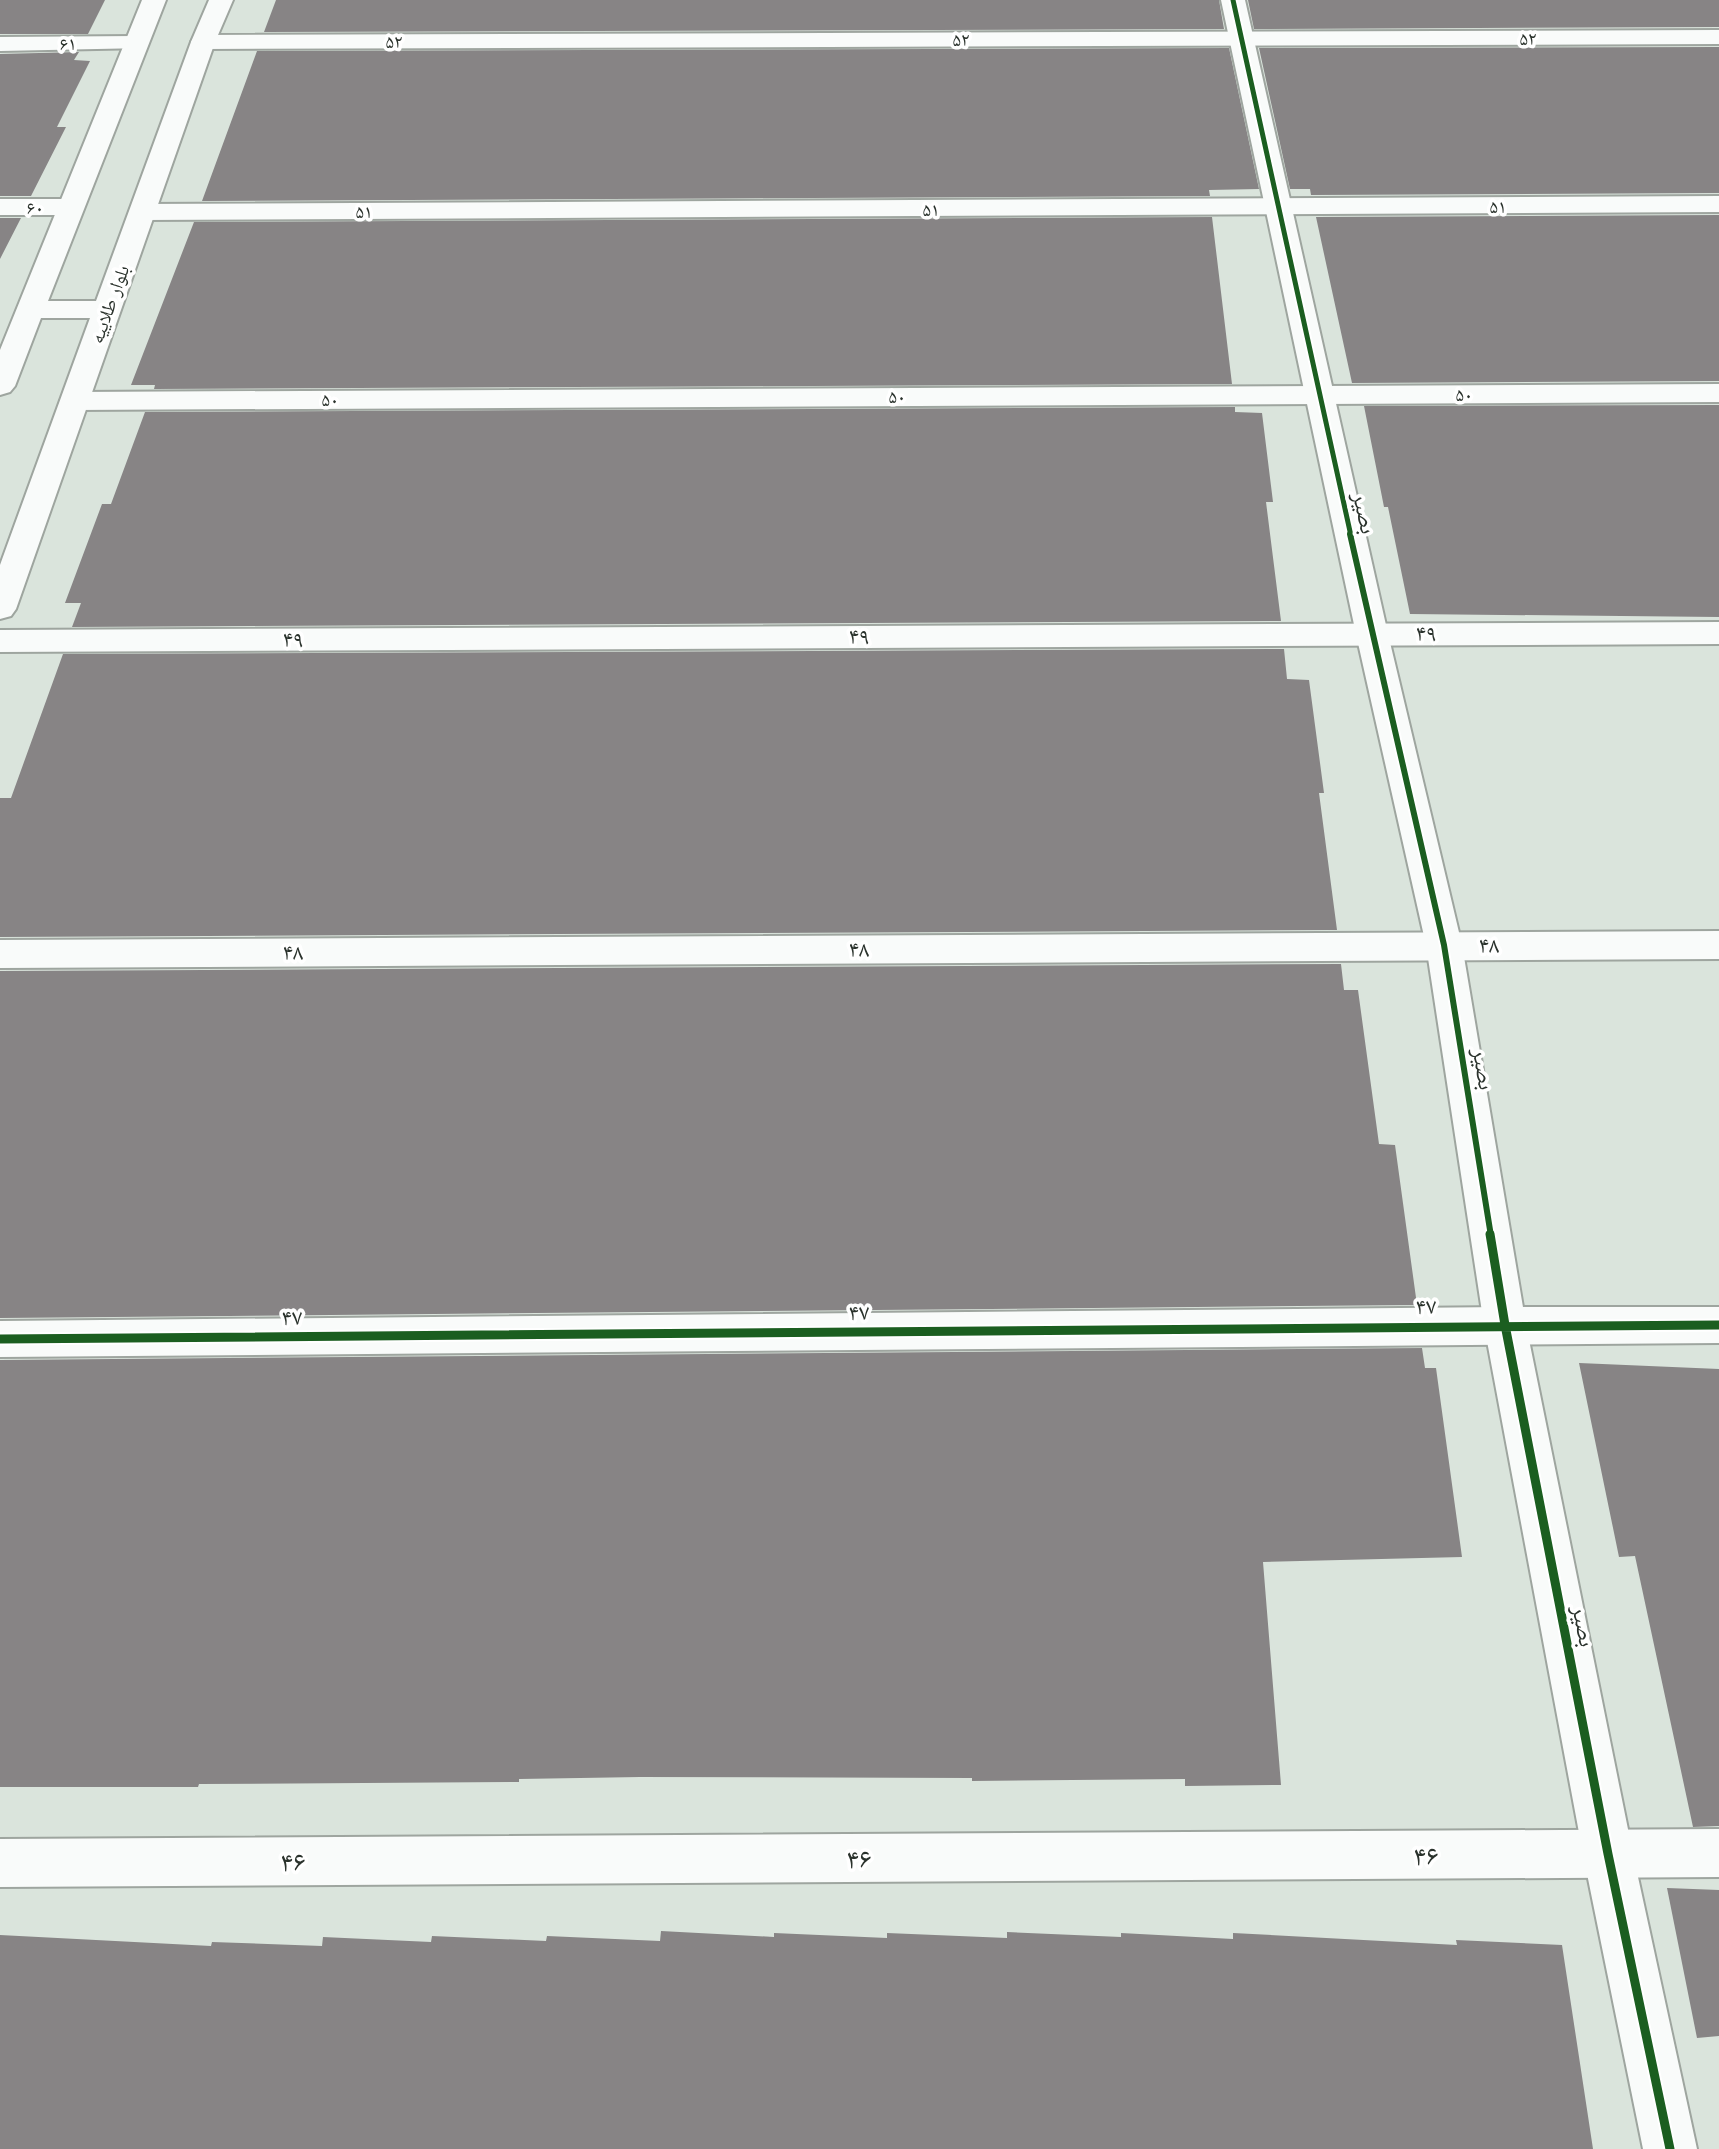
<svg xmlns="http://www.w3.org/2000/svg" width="1719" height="2149" font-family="Spectral,'Noto Naskh Arabic',serif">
  <rect width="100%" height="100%" fill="#dae4dc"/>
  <path fill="#878485" d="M0 0H105L88 34H0Z
    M276 0H1219L1224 29 264 32Z
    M1248 0H1719V27L1254 29Z
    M1719 47V193L1311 195 1310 189H1290L1259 48Z
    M1229 48 1259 189 1209 190 1210 196 202 201 257 51Z
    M79 52 74 60 90 61 57 127H66L31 196H0V54Z
    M1719 215V381L1352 383 1316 217Z
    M1212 217 1232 384 154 389 155 385H131L194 222Z
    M0 218H21L0 259Z
    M1719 405V617L1410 614 1388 507H1384L1364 406Z
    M1235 407V412L1262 413 1273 502H1266L1281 621 72 627 81 603H65L102 504H111L145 412Z
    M1284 649 1287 679 1309 680 1324 793H1319L1337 930 0 937V798H11L63 654Z
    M1341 964 1344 990H1358L1379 1144 1395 1145 1417 1305 0 1318V971Z
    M1422 1348 1425 1368H1436L1462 1557 1263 1562 1281 1785 1185 1786V1779L972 1781V1778L640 1777 519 1779V1782L199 1784 198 1787H0V1360Z
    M1579 1363 1719 1369V1826L1693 1827 1635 1556 1619 1557Z
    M1667 1888 1719 1890V2036L1697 2038Z
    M661 1931 774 1937V1933L887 1938V1933L1007 1938V1932L1121 1937V1933L1233 1939V1933L1457 1945 1456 1940 1562 1945 1593 2149H0V1935L211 1946 212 1942 322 1946 323 1937 431 1942 432 1936 546 1941 547 1936 660 1941Z"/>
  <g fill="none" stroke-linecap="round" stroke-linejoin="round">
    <g stroke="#9ea59f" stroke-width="4">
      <path id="minor" d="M1719 30V44L203 49 194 47 191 42 194 37 203 35Z
        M136 36 145 38 148 43 145 48 0 51V37Z
        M1719 196V212L142 220 133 218 129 212 133 206 142 204Z
        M0 199H71L80 201 84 207 80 213 71 215H0Z
        M1719 384V402L75 410 65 407 60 401 65 395 75 392Z
        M1719 622V644L0 652V630Z
        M1719 931V959L0 968V940Z
        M1505 1307H1719V1343L0 1357V1321Z
        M1719 1829V1877L0 1887V1839Z"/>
    </g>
    <g stroke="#9ea59f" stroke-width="4">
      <path id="tertiary" d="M1221 0H1245L1388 634 1462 945 1526 1325 1633 1854 1697 2149H1643L1583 1854 1484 1325 1426 945 1356 634Z"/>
    </g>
    <g stroke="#9ea59f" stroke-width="4">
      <path id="secondary" d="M142 0H166L48 301H96L191 42 209 0H233L215 42 16 609 11 616 0 619V565L90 318H41L15 386 10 392 0 395V350Z"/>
    </g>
    <use href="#minor" fill="#f9fbfa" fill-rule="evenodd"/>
    <use href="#tertiary" fill="#f9fbfa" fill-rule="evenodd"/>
    <use href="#secondary" fill="#f9fbfa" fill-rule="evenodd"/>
    <g stroke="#fff" stroke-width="9">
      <path id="cycleway-far2" d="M1233 0 1351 536"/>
    </g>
    <g stroke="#fff" stroke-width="10">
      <path id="cycleway-far1" d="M1350 534 1444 945 1491 1236"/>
    </g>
    <g stroke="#fff" stroke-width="13">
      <path id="cycleway" d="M1490 1234 1505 1325 1608 1854 1670 2149
        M0 1339 1719 1325"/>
    </g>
    <use href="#cycleway-far2" stroke="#1b5e20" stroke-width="5"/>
    <use href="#cycleway-far1" stroke="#1b5e20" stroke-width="6"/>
    <use href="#cycleway" stroke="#1b5e20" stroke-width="9"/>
  </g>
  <g text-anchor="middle" stroke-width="7" stroke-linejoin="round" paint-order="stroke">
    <g font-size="19" fill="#2a322c" stroke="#fff">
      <text x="1528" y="45">۵۲</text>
      <text x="961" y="46">۵۲</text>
      <text x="394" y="48">۵۲</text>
      <text x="68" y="50">۶۱</text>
      <text x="1498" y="213">۵۱</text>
      <text x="35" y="214">۶۰</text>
      <text x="931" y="216">۵۱</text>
      <text x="364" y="218">۵۱</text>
      <text transform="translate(109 304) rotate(-70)" y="7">بلوار طلاییه</text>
      <text x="1464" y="401">۵۰</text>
      <text x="897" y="403">۵۰</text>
      <text x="330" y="406">۵۰</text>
    </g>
    <g font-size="23" fill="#2a322c" stroke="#fff">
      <text transform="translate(1365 513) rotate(78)" y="8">بصیر</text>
      <text x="1426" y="641">۴۹</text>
      <text x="859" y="644">۴۹</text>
      <text x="293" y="647">۴۹</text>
      <text x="1489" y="953">۴۸</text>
      <text x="859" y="957">۴۸</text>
      <text x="293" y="960">۴۸</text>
      <text transform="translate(1484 1069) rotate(81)" y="8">بصیر</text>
      <text transform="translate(1426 1306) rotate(-1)" y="8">۴۷</text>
      <text transform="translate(859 1312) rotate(-1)" y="8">۴۷</text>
      <text transform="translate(292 1317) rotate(-1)" y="8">۴۷</text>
      <text transform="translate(1584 1626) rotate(79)" y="8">بصیر</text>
    </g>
    <g font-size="28" fill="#2a322c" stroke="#fff">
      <text x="1426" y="1865">۴۶</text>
      <text x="859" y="1868">۴۶</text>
      <text x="293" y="1871">۴۶</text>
    </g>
  </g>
</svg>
